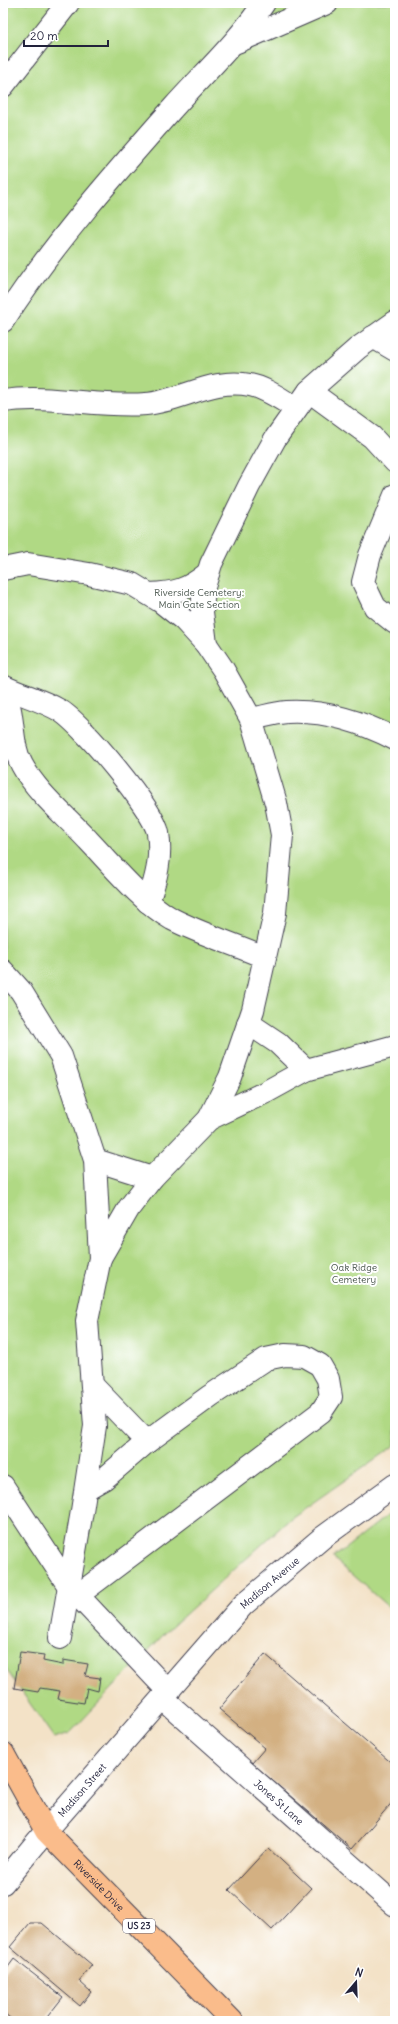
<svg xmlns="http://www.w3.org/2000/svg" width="398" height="2024" font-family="Delius,sans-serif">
  <rect width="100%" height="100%" fill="#fff"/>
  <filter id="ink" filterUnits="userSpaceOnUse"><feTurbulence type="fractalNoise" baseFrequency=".025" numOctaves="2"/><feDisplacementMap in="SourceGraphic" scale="8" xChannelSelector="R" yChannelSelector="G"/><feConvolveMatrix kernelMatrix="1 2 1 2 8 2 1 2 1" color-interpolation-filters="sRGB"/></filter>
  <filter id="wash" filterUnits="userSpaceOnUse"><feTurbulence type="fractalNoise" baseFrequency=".012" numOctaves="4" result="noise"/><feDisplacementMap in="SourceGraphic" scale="16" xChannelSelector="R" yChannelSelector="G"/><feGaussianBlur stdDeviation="0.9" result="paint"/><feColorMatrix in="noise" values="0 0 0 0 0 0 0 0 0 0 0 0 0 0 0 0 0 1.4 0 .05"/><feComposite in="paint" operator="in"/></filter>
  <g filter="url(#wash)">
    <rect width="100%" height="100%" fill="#f3e2c7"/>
    <path fill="#b0d984" stroke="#697e60" d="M3 3H395V1445L291 1518 167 1631 70 1733 54 1738 3 1665Z
      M395 1509V1613L333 1558Z"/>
    <g id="blocks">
      <path fill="#d3b082" d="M20 1652 44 1655 43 1661 63 1665V1660L88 1664 85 1676 100 1678 98 1691 87 1688 84 1703 58 1699 60 1691 40 1688 38 1692 14 1688Z
        M265 1654 395 1766V1799L352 1849 252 1763 265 1748 219 1709Z
        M268 1848 311 1888 272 1930 229 1890Z
        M30 1923H42L92 1965 79 1981 91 1992 80 2006 10 1947Z
        M14 1959 63 1997 44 2021H14L5 2014 3 2016V1974Z"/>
    </g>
  </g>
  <g filter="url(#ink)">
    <use href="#blocks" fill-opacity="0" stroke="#413f50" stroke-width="1"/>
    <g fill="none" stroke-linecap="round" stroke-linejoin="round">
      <g stroke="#413f50" stroke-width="24">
        <g id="minor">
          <path d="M237 42 327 3"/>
          <path d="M3 86 68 3"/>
          <path d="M3 321C52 245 113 176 173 108 204 73 238 42 264 3"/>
          <path d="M373 337 395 350"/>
          <path d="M309 391 372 437 395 462"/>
          <path d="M3 401C51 394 98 408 146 404 181 401 214 377 250 385 266 388 282 400 296 408"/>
          <path d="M395 495 370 555 363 582 375 607 395 623"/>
          <path d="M3 569 28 564 89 574 132 584 160 601 184 620 206 644 223 669 251 719 276 803 282 835 275 913 253 1010 230 1077 209 1119 152 1178 129 1208 100 1258"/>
          <path d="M149 594C176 593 187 590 208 573"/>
          <path d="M206 644 202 612 204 587 211 564 249 486 275 439 309 391 358 348 395 322"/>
          <path d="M3 686C21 695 42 700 59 710 81 722 154 810 158 833 162 858 156 879 148 902"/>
          <path d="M3 692C16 711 9 742 22 765 37 793 66 816 88 840 111 864 143 903 172 919 201 934 234 944 264 957"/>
          <path d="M251 719C262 717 275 713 287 712 325 710 362 722 395 739"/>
          <path d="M3 971 21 991 61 1056 95 1160 100 1258 87 1321 95 1426 82 1511 60 1638"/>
          <path d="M248 1023 278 1043 306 1070"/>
          <path d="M209 1119 266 1092 306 1070 395 1046"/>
          <path d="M95 1160 152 1178"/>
          <path d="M92 1385 147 1442"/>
          <path d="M3 1486 68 1585 169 1692"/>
          <path d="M78 1595 321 1412 331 1397 328 1379 320 1365 304 1356 285 1355 266 1359 210 1396 147 1442 105 1478 86 1489"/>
          <path id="s1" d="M163 1699 395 1905"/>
          <path id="s2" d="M3 1883 46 1831 243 1605 322 1538 395 1485"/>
        </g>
      </g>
      <g stroke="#413f50" stroke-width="24">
        <g id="major">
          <path id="s3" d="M3 1753 46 1831 232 2021"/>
        </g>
      </g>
      <use href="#minor" stroke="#fff" stroke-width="22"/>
      <use href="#major" stroke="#fabc8b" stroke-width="22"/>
    </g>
  </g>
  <g text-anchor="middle" stroke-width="4" stroke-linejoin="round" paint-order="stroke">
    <rect fill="#fff" stroke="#646476" stroke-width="1" x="123" y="1919" width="32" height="14" rx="3"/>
    <g font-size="9" font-weight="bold" fill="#22223b">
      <text x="139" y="1929">US 23</text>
    </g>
    <g font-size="10" fill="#4d5951" stroke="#fff">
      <text x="199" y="596">Riverside Cemetery:<tspan x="199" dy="12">Main Gate Section</tspan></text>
      <text x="354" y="1271">Oak Ridge<tspan x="354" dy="12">Cemetery</tspan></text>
    </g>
    <g font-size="10" fill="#22223b" stroke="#fff">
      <text dy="4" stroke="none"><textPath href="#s2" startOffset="402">Madison Avenue</textPath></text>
      <text dy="4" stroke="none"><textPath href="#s2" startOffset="122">Madison Street</textPath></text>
      <text dy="4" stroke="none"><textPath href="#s1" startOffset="155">Jones St Lane</textPath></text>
      <text dy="4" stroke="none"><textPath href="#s3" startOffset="165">Riverside Drive</textPath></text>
    </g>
  </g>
  <rect width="398" height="2024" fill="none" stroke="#fff" stroke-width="16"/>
  <g transform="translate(356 1982) rotate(19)" stroke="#ffffff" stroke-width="3" paint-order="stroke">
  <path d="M0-3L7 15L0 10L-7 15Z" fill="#22223b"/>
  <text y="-6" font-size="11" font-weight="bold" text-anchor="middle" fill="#22223b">N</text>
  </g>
  <path d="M24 40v6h84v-6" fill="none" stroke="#22223b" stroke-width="2"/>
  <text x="30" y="40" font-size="12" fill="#22223b" stroke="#ffffff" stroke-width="3" paint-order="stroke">20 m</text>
</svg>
